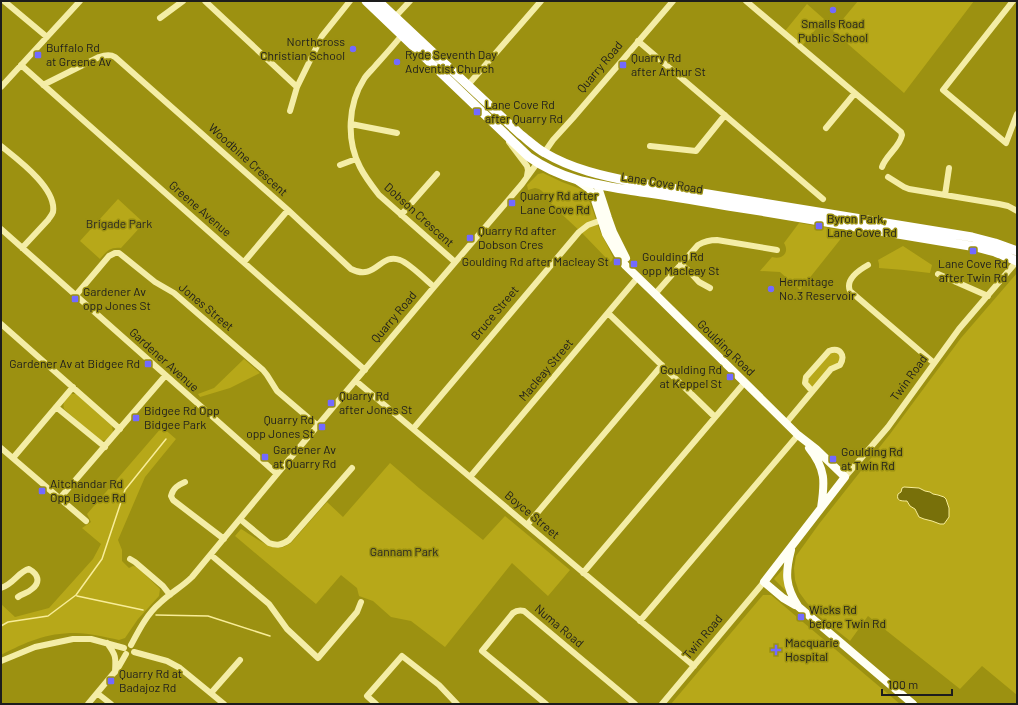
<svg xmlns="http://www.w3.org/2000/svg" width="1018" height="705" font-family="Barlow,sans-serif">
  <rect width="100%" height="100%" fill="#9c9111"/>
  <path fill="#b7a819" d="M858 1H974L904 93 833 31Z
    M807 4 824 19 802 46 785 31Z
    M543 173 562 182 586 191 600 231 614 259 610 262 583 234 553 206 542 191 539 189 535 188 528 190 527 185 538 174Z
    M118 199 144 223 121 248C110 247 107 251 100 259L80 241Z
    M799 223 847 231 800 290 780 272 760 271 772 257C782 260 790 253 784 243Z
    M903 246 932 265 930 273 904 270 879 268V264L878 260Z
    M1017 273V695L982 666 960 689 868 616 850 641 820 617 807 603 799 592 795 580 794 568 796 556 819 524 890 434 961 338Z
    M836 351 841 357 839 362 813 387 807 384V379L828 353Z
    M244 359 260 373 230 388 200 397 198 394 214 388Z
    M71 394H76L112 426 113 432 106 440 100 441 64 409C62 403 66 397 71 394Z
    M162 427 176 439 145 477 118 540 122 550V561L129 568 133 566 137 567 160 589 159 596 138 619 125 638 119 640C105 637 90 633 75 633 46 633 26 642 1 655V604L15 617 49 608 93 559 101 544 82 528 91 522 87 514Z
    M390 463 419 488 483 540 505 516 570 570 548 596 512 563 445 647 411 621 391 617 373 601 359 596 357 588 341 575 316 604 235 536 241 529C250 534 269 549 279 548 283 548 287 545 291 543L327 502 343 517Z
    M783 569 786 591 774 579Z
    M763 595H771L900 704H671Z"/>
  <path fill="#78700a" stroke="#f8ed98" d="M904 487 919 488 925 491 930 492 933 494 938 495 944 497 946 499 949 508V517L944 524H940L932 521 924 519 919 517 915 509 910 506 907 501C901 501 896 501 898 494L901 492 902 488Z"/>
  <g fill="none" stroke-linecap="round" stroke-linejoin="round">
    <path stroke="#f8ed98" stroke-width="1.5" d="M77 596 143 610
      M156 615 208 616 270 636
      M1 626 8 622 48 616 76 595 102 559 125 490 166 439"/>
    <path stroke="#f4eda6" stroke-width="6" d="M4 1 47 37
      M205 1 297 87
      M746 1 901 132 902 135C900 147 886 155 882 167
      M1013 1 943 90 1006 143 1017 114
      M395 17 410 1
      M160 18 183 1
      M402 35C394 45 385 55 376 65 372 70 367 74 364 79 348 104 346 140 360 167 365 177 372 186 379 195L455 262
      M638 41 823 199
      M21 65 365 370
      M43 85 99 57C105 55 110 54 115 57L288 210 351 269C376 282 380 252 400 260 409 263 426 280 434 287
      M468 85 541 1
      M1 87 80 1
      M290 111 297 87 322 36 350 1
      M351 124 397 133
      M826 128 855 93
      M509 142 527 166 528 170 527 176
      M1 146C17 159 57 188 53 212 52 215 50 217 48 220L22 248
      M650 146 696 151 725 115
      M544 153 553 140 573 118 673 1
      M340 165 356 159
      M888 177 904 187 909 189 999 204 1008 206 1017 211
      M945 195 949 168
      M401 215 437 174
      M1 229 277 474
      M244 262 288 210
      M681 264 689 271 699 282 710 288
      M868 265C859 270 845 279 850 291L934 363
      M938 274 988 296
      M655 294 698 245C705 241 709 240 717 240L777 250
      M76 295 109 256 115 253H119L155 282 174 293 263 370 267 375 277 391 318 426
      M608 313 715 417
      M1 324 120 429
      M356 381 470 477 694 666
      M56 407 105 447
      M786 423 831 369 840 365C846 355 840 347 829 351L806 377 805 383 812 391
      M413 429 579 232 588 225 602 220
      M1 448 86 521
      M13 458 73 387
      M470 477 638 277
      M845 477 888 427 959 329 1017 261
      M185 482C178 485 173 488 171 496L173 500 224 539
      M60 498 165 376
      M240 519 269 543C277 546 282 545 289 540L352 468
      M527 525 662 365
      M211 555 269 604 287 629 318 658 357 612 361 602
      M130 559 135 562 163 586 170 595
      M583 573 745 382
      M1 588C14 584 19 571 29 569 38 574 41 582 32 589 28 593 22 594 18 597
      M640 621 798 435
      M107 643C116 655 116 657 115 672
      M131 645C139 630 147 614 160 603 170 593 182 587 192 577L277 474 434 287 522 184 538 162
      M134 652 167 661 180 668 224 704
      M1 661 35 647 73 639H91L124 648
      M97 693 111 704
      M211 693 240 660
      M88 704 118 668 126 654
      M376 704 367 696 402 656 439 685 457 704
      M546 704 482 651 513 613C517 610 520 610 524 611L635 704
      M662 704 764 582"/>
    <path stroke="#fffff4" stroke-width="8" d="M578 181 588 188 593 194 606 234 617 253 625 265 655 294 798 435 816 449 845 477 764 582 783 598 795 605
      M597 184 608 218 613 232 626 258
      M809 448C826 469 825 482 821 508
      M791 550C785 573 785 586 798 606
      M793 602 913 704"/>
    <path stroke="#fff" stroke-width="9" d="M366 1 529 157C565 182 599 185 641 192 670 196 699 201 728 206 811 219 894 233 976 247L995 252 1017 261
      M378 1 520 134C528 140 536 148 545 153 572 169 603 176 634 182L972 237 995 243 1017 251"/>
  </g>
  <g fill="#736aff" stroke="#9c9111" stroke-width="1.5">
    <circle cx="833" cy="10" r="4"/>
    <circle cx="353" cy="49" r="4"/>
    <rect x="34" y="51" width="8" height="8" rx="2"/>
    <circle cx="397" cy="62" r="4"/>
    <rect x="619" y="61" width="8" height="8" rx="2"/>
    <rect x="473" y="108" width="8" height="8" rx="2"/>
    <rect x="508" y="199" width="8" height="8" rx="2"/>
    <rect x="815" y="222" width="8" height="8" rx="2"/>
    <rect x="466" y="234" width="8" height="8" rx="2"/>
    <rect x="969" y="247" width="8" height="8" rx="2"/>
    <rect x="613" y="258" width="8" height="8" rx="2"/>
    <rect x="630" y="260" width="8" height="8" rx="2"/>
    <circle cx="771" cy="289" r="4"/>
    <rect x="71" y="295" width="8" height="8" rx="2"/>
    <rect x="144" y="360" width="8" height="8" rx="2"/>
    <rect x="726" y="373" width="8" height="8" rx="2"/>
    <rect x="327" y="399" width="8" height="8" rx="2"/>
    <rect x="132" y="414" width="8" height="8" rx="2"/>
    <rect x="318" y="423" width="8" height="8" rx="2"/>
    <rect x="261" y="453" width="8" height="8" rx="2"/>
    <rect x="829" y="455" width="8" height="8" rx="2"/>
    <rect x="38" y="487" width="8" height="8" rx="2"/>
    <rect x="797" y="613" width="8" height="8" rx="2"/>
    <path d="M774 644h4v4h4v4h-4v4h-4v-4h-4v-4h4z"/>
    <rect x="107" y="677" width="8" height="8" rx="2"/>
  </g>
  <g text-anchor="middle" stroke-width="3" stroke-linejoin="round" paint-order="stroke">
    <g font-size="12" fill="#1d1d1d" stroke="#9c9111" text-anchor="start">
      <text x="833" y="28" text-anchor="middle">Smalls Road<tspan x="833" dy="14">Public School</tspan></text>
      <text x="345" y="46" text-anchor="end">Northcross<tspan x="345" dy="14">Christian School</tspan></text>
      <text x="46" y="52">Buffalo Rd<tspan x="46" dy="14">at Greene Av</tspan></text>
      <text x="405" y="59">Ryde Seventh Day<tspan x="405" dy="14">Adventist Church</tspan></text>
      <text x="631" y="62">Quarry Rd<tspan x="631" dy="14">after Arthur St</tspan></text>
      <text x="485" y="109">Lane Cove Rd<tspan x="485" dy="14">after Quarry Rd</tspan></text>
      <text x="520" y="200">Quarry Rd after<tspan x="520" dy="14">Lane Cove Rd</tspan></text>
      <text x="827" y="223">Byron Park,<tspan x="827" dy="14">Lane Cove Rd</tspan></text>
      <text x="478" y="235">Quarry Rd after<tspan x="478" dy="14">Dobson Cres</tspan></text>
      <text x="642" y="261">Goulding Rd<tspan x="642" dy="14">opp Macleay St</tspan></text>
      <text x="609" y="266" text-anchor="end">Goulding Rd after Macleay St</text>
      <text x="973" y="268" text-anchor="middle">Lane Cove Rd<tspan x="973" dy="14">after Twin Rd</tspan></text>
      <text x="779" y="286">Hermitage<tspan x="779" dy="14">No.3 Reservoir</tspan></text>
      <text x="83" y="296">Gardener Av<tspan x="83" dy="14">opp Jones St</tspan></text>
      <text x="140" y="368" text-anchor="end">Gardener Av at Bidgee Rd</text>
      <text x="722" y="374" text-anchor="end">Goulding Rd<tspan x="722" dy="14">at Keppel St</tspan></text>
      <text x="339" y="400">Quarry Rd<tspan x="339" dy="14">after Jones St</tspan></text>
      <text x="144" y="415">Bidgee Rd Opp<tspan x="144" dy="14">Bidgee Park</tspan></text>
      <text x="314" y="424" text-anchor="end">Quarry Rd<tspan x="314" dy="14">opp Jones St</tspan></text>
      <text x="273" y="454">Gardener Av<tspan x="273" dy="14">at Quarry Rd</tspan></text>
      <text x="841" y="456">Goulding Rd<tspan x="841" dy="14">at Twin Rd</tspan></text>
      <text x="50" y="488">Aitchandar Rd<tspan x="50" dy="14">Opp Bidgee Rd</tspan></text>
      <text x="809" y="614">Wicks Rd<tspan x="809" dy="14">before Twin Rd</tspan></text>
      <text x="785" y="647">Macquarie<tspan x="785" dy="14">Hospital</tspan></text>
      <text x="119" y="678">Quarry Rd at<tspan x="119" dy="14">Badajoz Rd</tspan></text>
    </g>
    <g font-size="12" fill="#1d1d1d" stroke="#9c9111">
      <text transform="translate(600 67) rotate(-50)" y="4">Quarry Road</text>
      <text transform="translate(248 160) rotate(42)" y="4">Woodbine Crescent</text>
      <text transform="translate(662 183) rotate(9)" y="4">Lane Cove Road</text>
      <text transform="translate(200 209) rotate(41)" y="4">Greene Avenue</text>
      <text transform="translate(419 215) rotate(42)" y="4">Dobson Crescent</text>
      <text transform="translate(206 307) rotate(40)" y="4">Jones Street</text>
      <text transform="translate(495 313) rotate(-50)" y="4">Bruce Street</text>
      <text transform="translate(394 317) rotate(-50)" y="4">Quarry Road</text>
      <text transform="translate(726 348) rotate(44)" y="4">Goulding Road</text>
      <text transform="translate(164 360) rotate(42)" y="4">Gardener Avenue</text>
      <text transform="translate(546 370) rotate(-50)" y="4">Macleay Street</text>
      <text transform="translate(909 378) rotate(-54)" y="4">Twin Road</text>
      <text transform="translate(532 515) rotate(40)" y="4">Boyce Street</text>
      <text transform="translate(559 626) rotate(40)" y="4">Numa Road</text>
      <text transform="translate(703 637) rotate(-50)" y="4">Twin Road</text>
    </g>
    <g font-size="12" fill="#292824" stroke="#9c9111">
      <text x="119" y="228">Brigade Park</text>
      <text x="404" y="556">Gannam Park</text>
    </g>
  </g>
  <rect width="1018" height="705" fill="none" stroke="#1d1d1d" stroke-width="4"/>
  <path d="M882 689v6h70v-6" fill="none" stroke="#1d1d1d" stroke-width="2"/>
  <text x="888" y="689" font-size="12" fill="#1d1d1d" stroke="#9c9111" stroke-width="3" paint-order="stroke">100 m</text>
</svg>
